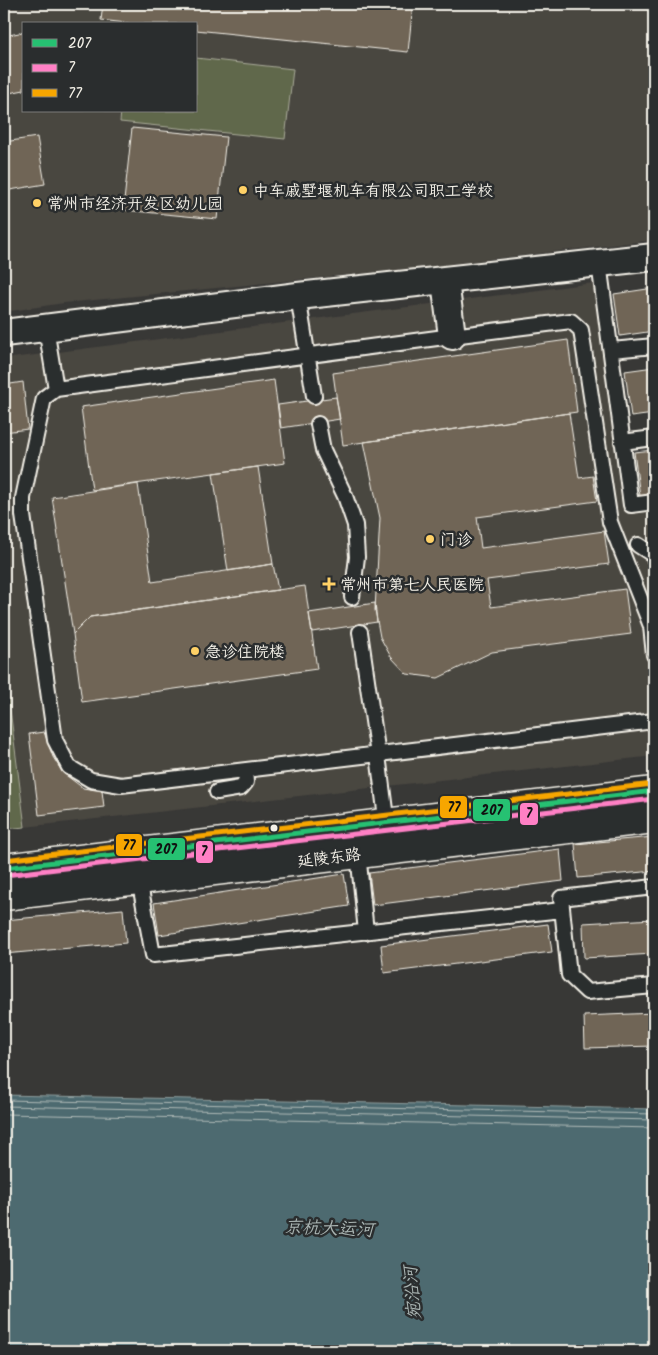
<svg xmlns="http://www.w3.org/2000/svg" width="658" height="1355" font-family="Kalam,'LXGW WenKai TC',sans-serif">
  <rect width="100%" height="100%" fill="#383836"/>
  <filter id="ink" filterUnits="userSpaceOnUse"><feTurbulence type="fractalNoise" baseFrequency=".02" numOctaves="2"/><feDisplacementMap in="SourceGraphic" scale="10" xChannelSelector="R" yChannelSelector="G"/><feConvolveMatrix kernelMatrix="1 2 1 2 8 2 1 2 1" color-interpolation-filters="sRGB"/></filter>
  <g filter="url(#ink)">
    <path fill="#494640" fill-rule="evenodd" d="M4 4H525L654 9V240L409 269 64 303 4 312ZM24 24H196V111H24Z
      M593 283 624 506 654 502V756L25 827 4 662V359Z"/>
    <path fill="#61674c" stroke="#aaac9a" d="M525 4H654V9Z
      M196 58 293 69 285 139 120 122 121 111H196Z
      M4 662 25 827 4 829Z"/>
    <path fill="#4d6a70" stroke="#90a0a0" d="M4 1095 654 1109V1351H4Z"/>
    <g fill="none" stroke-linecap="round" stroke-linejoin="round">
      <path stroke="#b1bbb8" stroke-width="1" d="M4 1100 654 1114
        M4 1106 654 1120
        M4 1114 654 1128"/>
    </g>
    <path fill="#706556" stroke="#f4f1e8" d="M103 4H413L408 52 196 30V24H134L101 20Z
      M24 32V90L4 94V36Z
      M132 128 226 137 217 219 123 210Z
      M37 137 45 184 4 191V142Z
      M654 288V331L620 336 614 294Z
      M568 340 577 412 343 445 333 373Z
      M654 367V414L631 417 625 371Z
      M274 380 285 463 92 490 81 407Z
      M23 382 28 429 4 432V385Z
      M336 397 340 419 281 428 278 405Z
      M569 413 579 478 593 476 597 501 477 517 481 548 604 531 609 564 487 580 491 607 625 589 631 634 492 652 438 678 407 674 391 657 380 637 375 610 380 518 364 442Z
      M654 450V494L640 496 634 452Z
      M258 467 273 564 228 571 213 473Z
      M138 484 152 582 273 564 278 590 90 617 73 634 52 497Z
      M305 586 317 669 82 702 73 634 90 617Z
      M375 603 377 622 312 632 309 613Z
      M44 732 53 757 63 773 83 788 102 791 104 807 39 815 29 734Z
      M654 837V871L578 878 575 844Z
      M560 849 563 881 373 905 369 873Z
      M344 874 349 906 159 935 154 903Z
      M123 909 126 943 4 954V920Z
      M654 919V954L584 958 583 923Z
      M548 924 552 952 384 973 381 945Z
      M654 1013V1046L585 1048 584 1016Z"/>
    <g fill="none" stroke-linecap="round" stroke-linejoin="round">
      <g stroke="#f4f1e8" stroke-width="18">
        <path id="lane" d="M599 263 631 505 654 502
          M298 296 314 396
          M46 328 56 389
          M612 350 654 346
          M318 424 323 450 345 496 355 525 357 557 352 597
          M622 442 654 438
          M638 545 652 554 654 558
          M654 625 651 626 654 655
          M651 626 610 522 581 330 571 321 452 336 56 389 44 398 23 498V515L55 740 69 767 91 780 121 785 654 721
          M360 632 378 755 387 826
          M217 792 241 788 246 782 245 771
          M358 853 366 932
          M139 879 153 955 562 910
          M654 887 561 898 569 975 587 992 654 986"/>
      </g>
      <g stroke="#f4f1e8" stroke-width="30">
        <path id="street" d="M445 281 452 336
          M4 333 298 296 654 257"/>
      </g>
      <g stroke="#f4f1e8" stroke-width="31">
        <path id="secondary" d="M4 868 654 791
          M4 896 654 819"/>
      </g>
      <use href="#lane" stroke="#2a2d2e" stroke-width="14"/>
      <use href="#street" stroke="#2a2d2e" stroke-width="26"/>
      <use href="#secondary" stroke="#2a2d2e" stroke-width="28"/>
      <g stroke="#2a2d2e" stroke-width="9">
        <path id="bus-1" d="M4 868 654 791"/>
      </g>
      <g stroke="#2a2d2e" stroke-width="9">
        <path id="bus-2" d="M5 875 654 799"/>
      </g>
      <g stroke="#2a2d2e" stroke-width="9">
        <path id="bus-3" d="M4 860 653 784"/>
      </g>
      <use href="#bus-1" stroke="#26c172" stroke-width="5"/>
      <use href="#bus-2" stroke="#ff80c5" stroke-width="5"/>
      <use href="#bus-3" stroke="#f7a600" stroke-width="5"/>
    </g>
  </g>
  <g fill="#ffd166" stroke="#2a2d2e" stroke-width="2">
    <circle cx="243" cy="190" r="5"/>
    <circle cx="37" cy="203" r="5"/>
    <circle cx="430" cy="539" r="5"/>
    <path d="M326.5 576.5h5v5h5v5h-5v5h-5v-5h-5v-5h5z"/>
    <circle cx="195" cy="651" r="5"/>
  </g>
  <circle fill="#f4f1e8" stroke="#2a2d2e" stroke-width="2" cx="274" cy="828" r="4.5"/>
  <g text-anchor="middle" stroke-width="5" stroke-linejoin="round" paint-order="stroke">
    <g font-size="16" fill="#f4f1e8" stroke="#2a2d2e" text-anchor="start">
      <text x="253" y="196">中车戚墅堰机车有限公司职工学校</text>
      <text x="47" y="209">常州市经济开发区幼儿园</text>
      <text x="440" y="545">门诊</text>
      <text x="340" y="590">常州市第七人民医院</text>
      <text x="205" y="657">急诊住院楼</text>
    </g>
    <g font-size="16" fill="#f4f1e8" stroke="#2a2d2e">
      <text transform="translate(329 857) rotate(-7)" y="6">延陵东路</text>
    </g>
    <g font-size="18" font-style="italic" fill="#a9b4b2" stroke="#2a2d2e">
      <text transform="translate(329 1228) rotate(2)" y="6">京杭大运河</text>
      <text transform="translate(412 1293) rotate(-95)" y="6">宛沿河</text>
    </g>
  </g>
  <g stroke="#2a2d2e" stroke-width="2">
    <rect x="439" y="795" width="29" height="24" rx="5" fill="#f7a600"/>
    <rect x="472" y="798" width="39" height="24" rx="5" fill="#26c172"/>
    <rect x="519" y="802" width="20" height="24" rx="5" fill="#ff80c5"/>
    <rect x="115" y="833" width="28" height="24" rx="5" fill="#f7a600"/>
    <rect x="147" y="837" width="39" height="24" rx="5" fill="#26c172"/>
    <rect x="195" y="840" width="19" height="24" rx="5" fill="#ff80c5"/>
  </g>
  <g font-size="14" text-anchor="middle" font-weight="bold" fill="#111">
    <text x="454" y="812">77</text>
    <text x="492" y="815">207</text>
    <text x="529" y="818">7</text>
    <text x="129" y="850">77</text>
    <text x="166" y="854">207</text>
    <text x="204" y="856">7</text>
  </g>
  <rect width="658" height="1355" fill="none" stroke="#2a2d2e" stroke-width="20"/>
  <rect x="10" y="10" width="638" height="1335" fill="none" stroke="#f4f1e8" stroke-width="2" filter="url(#ink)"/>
  <rect x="22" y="22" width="175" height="90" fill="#2a2d2e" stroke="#7b7b78"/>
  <rect x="32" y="39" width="25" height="8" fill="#26c172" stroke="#7b7b78"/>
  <text x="68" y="48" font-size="15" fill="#f4f1e8">207</text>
  <rect x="32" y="64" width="25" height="8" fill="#ff80c5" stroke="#7b7b78"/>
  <text x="68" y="72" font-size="15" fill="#f4f1e8">7</text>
  <rect x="32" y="89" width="25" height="8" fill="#f7a600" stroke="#7b7b78"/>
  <text x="68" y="98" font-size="15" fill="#f4f1e8">77</text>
</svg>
